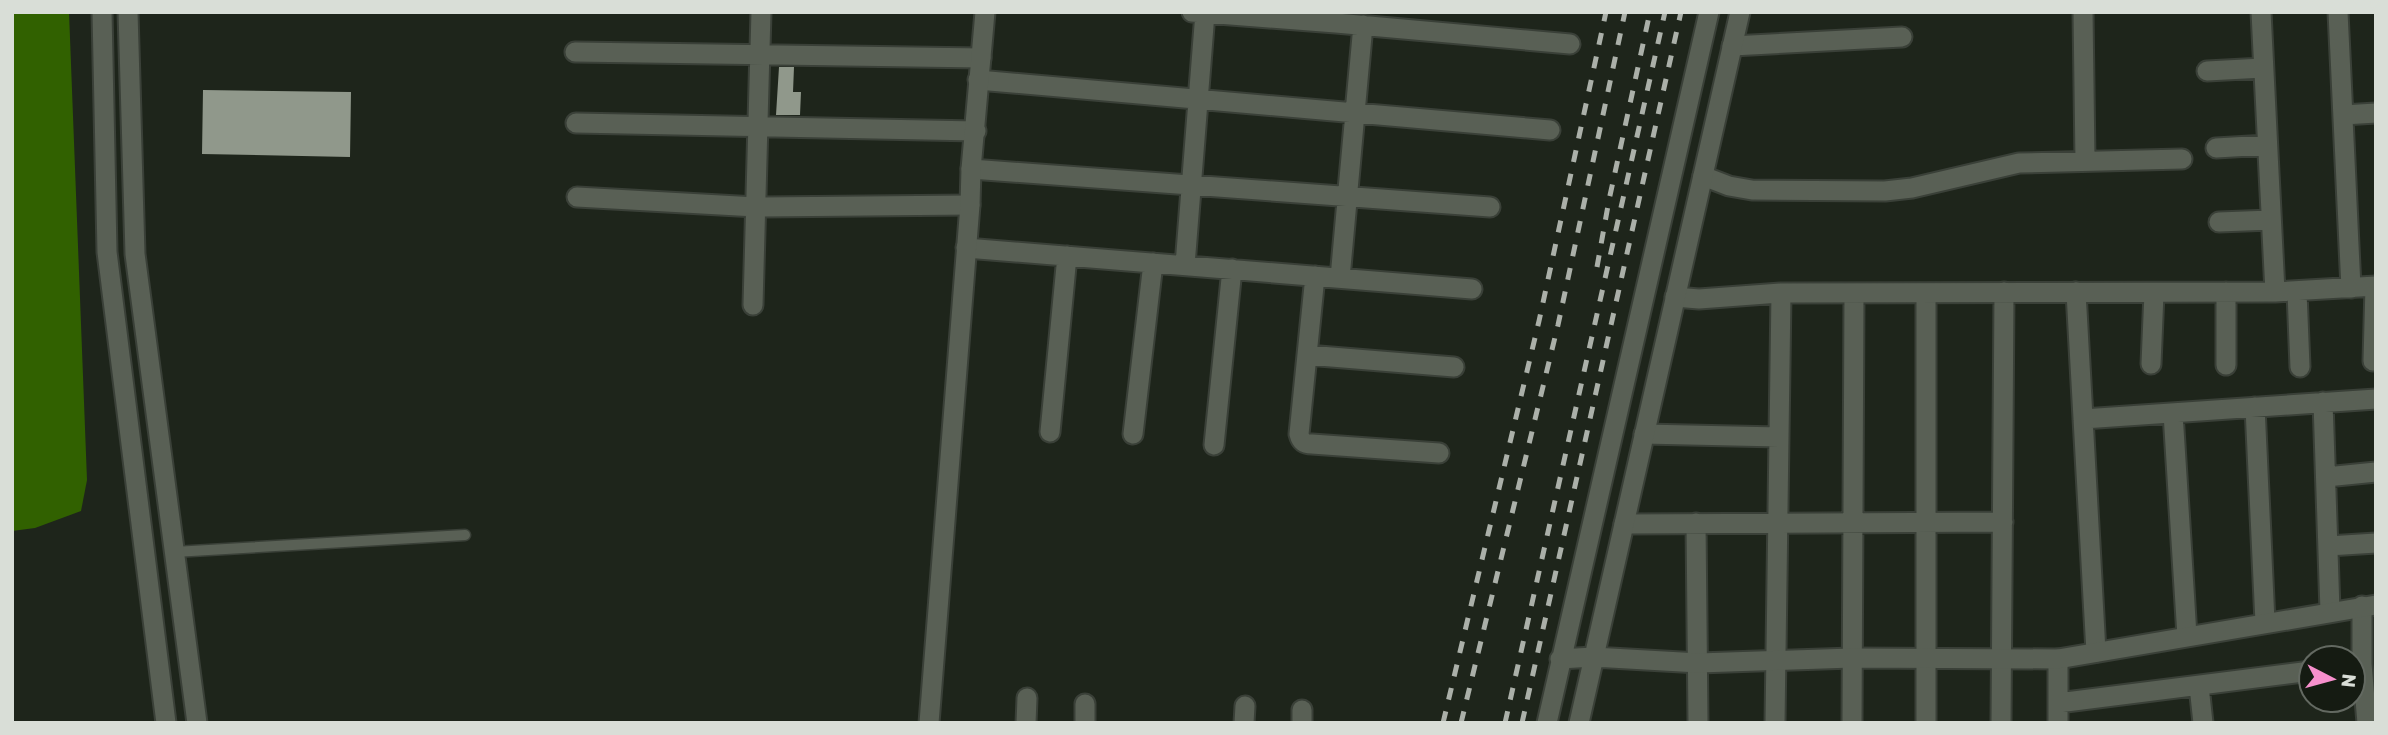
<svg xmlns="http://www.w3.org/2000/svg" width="2388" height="735" font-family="Rubik,sans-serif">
  <rect width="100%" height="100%" fill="#1e251b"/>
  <path fill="#316100" d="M12 12H69L87 480 81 511 35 528 12 531Z"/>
  <path fill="#90988b" d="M779 67H794L793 92H801L800 115H776Z
    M203 90 351 92 350 157 202 154Z"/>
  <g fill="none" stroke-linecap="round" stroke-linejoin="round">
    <g stroke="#3a4038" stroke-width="13">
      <path id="service" d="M174 552 465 535"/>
    </g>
    <g stroke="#3a4038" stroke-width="23">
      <path id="minor" d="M1192 12 1336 23 1570 44
        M2083 12 2085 161
        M2261 12 2275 292
        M2338 12 2351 288
        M1732 46 1902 37
        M575 52 981 58
        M2207 71 2263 68
        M978 80 1550 130
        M2343 115 2376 113
        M576 123 976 131
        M2216 148 2267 145
        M971 169 1490 207
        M1703 176 1729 186 1752 190 1885 191 1912 188 2019 163 2182 159
        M577 197 756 207 970 205
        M2219 222 2271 220
        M966 248 1472 289
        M1185 265 1205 13
        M1315 276 1299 434C1301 442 1304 444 1312 444L1439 453
        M1340 278 1363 25
        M2076 292 2096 652
        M2297 292 2300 367
        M1926 293V723
        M1675 297 1699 299 1781 293 2275 292 2376 286
        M753 305 761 12
        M1307 355 1454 367
        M2373 361 2375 286
        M2151 364 2154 293
        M2226 365V292
        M2323 402 2330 611
        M2255 407 2265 622
        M2173 413 2187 636
        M2083 419 2376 399
        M1050 432 1067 256
        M1133 434 1153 263
        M1644 434 1779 437
        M1214 445 1232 269
        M2326 477 2376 472
        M1696 523 1698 723
        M1624 524 2003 522
        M2328 546 2376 543
        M2362 606V664L2367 723
        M2199 686 2203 723
        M2058 703 2311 671
        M1026 723 1027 698
        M1085 723V704
        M1244 723 1245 706
        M1302 723V710
        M1775 723 1781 293
        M1852 723 1854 293
        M2001 723 2004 292
        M2058 723V659"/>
    </g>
    <g stroke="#3a4038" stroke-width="23">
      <path id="tertiary" d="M102 12 107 252 166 723
        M128 12 135 254 197 723
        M1560 659 1593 657 1699 663 1852 658 2058 659 2376 605
        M929 723 970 205 971 169 985 12
        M1547 723 1709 12
        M1579 723 1740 12"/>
    </g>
    <use href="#service" stroke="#596055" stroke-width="10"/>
    <use href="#minor" stroke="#596055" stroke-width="19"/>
    <use href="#tertiary" stroke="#596055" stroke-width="19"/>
    <path stroke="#abb0a9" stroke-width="5" stroke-dasharray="12 12" stroke-linecap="butt" d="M1597 267 1609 200 1650 12
      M1443 723 1539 321 1606 12
      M1461 723 1558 325 1625 12
      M1505 723 1665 12
      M1522 723 1681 12"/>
  </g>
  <rect width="2388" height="735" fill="none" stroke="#d9ded7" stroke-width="28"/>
  <g transform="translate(2332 679) rotate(96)"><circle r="33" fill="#151b12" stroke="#636961" stroke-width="2"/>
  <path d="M0-5L12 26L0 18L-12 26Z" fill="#f790cd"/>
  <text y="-10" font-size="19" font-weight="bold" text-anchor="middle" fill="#d9ded7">N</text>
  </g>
</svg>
